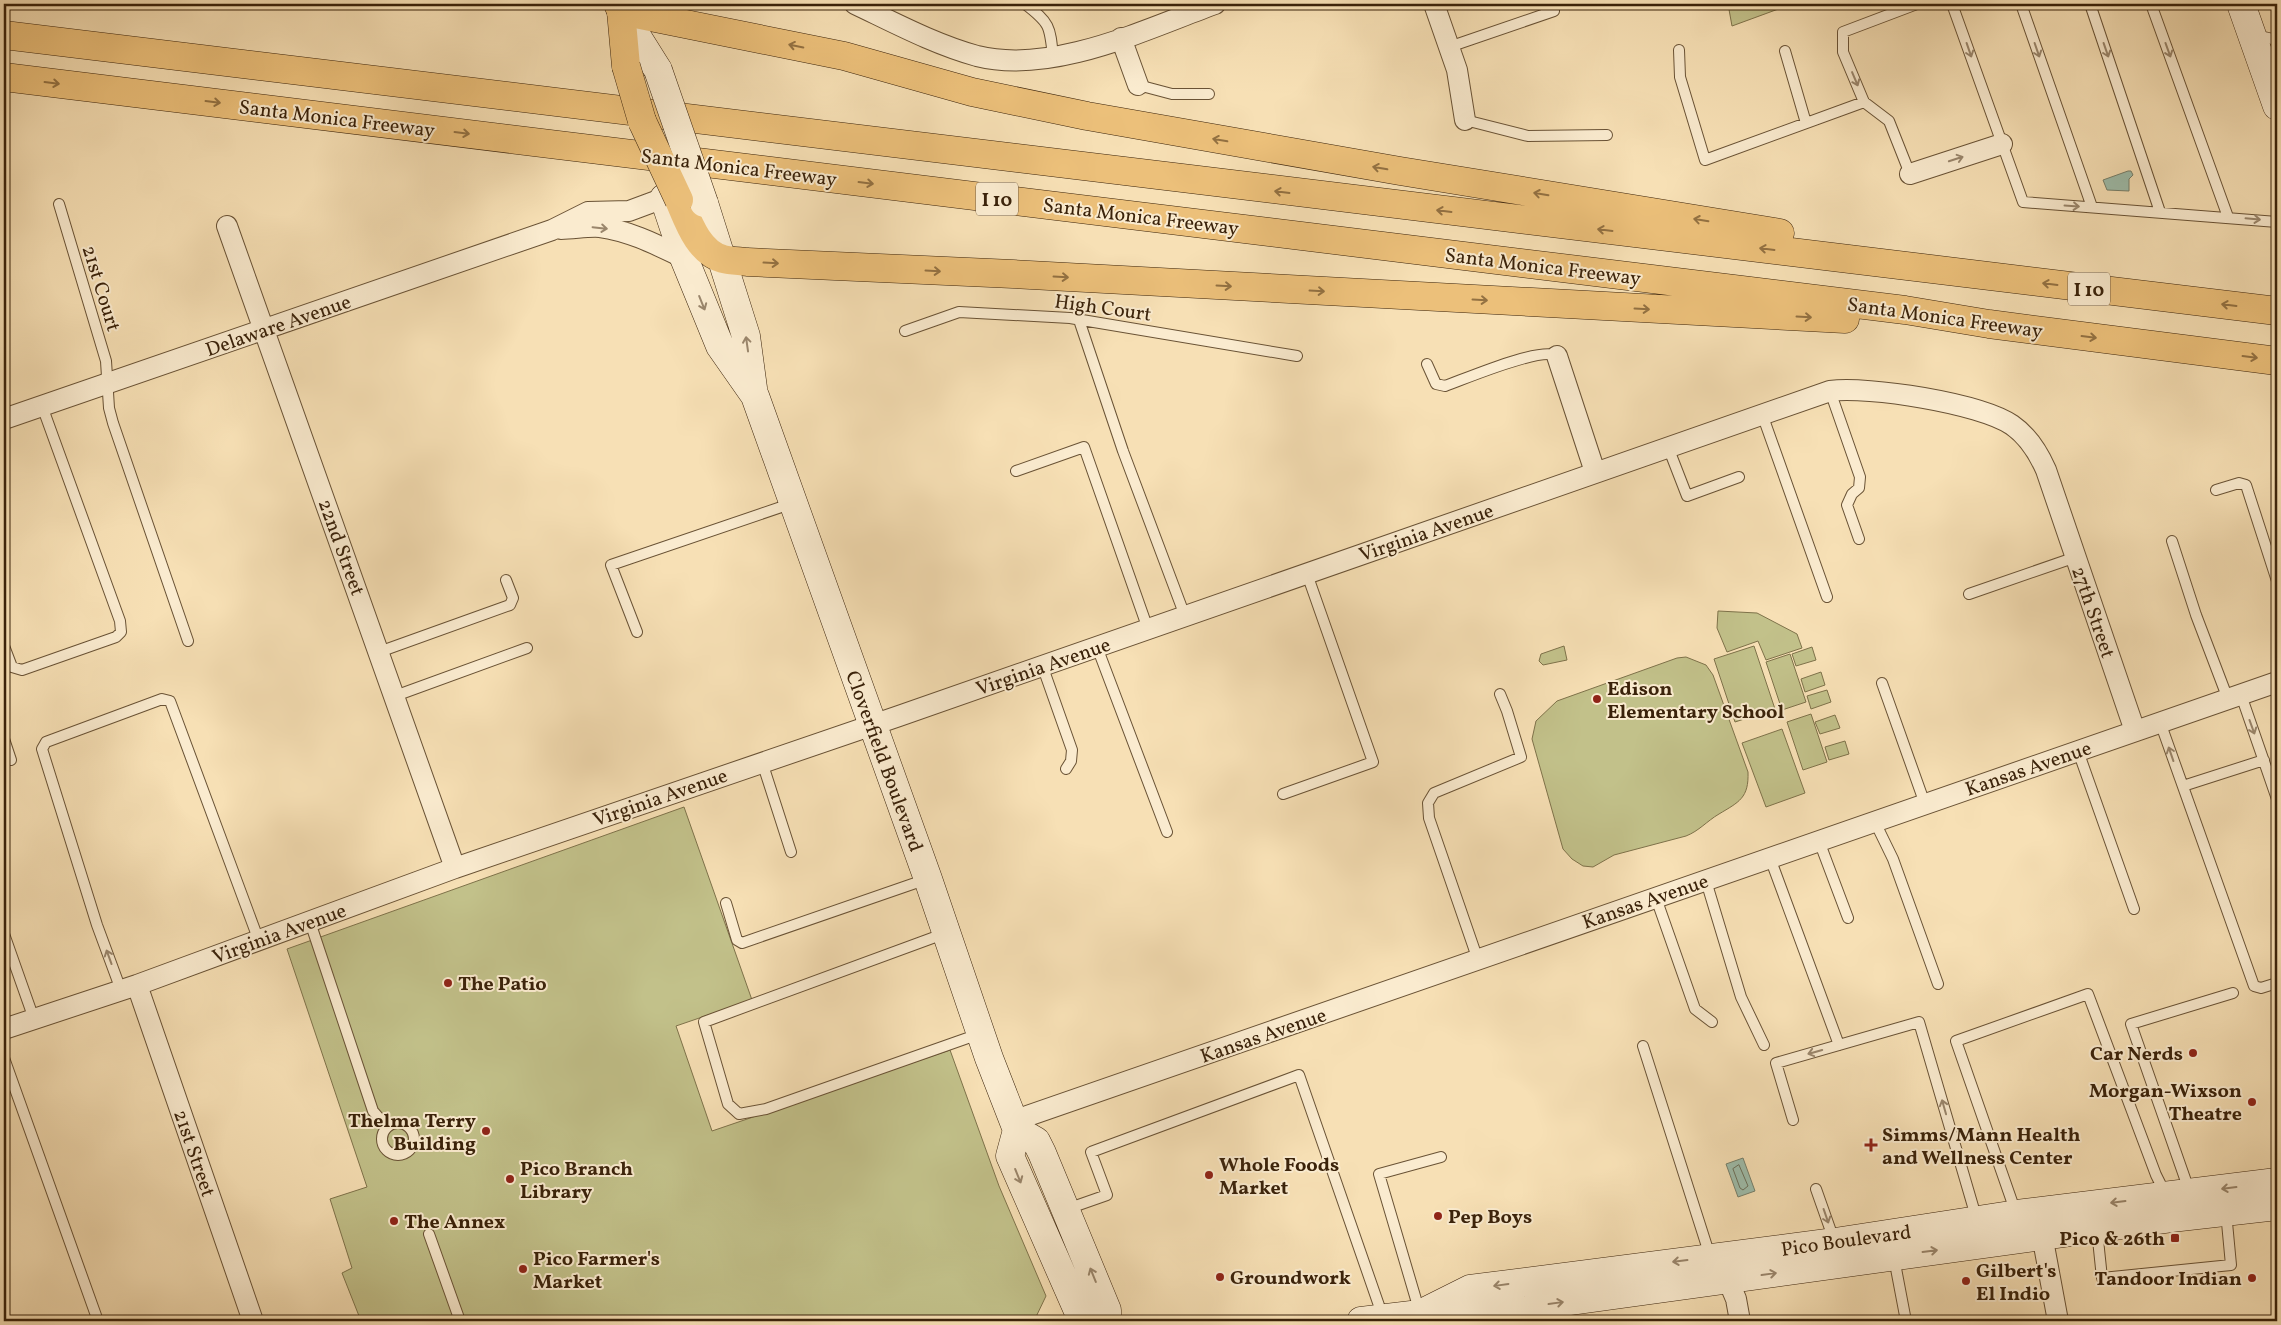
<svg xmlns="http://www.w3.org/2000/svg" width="2281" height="1325" font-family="Vollkorn,serif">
  <rect width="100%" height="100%" fill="#f7e0b5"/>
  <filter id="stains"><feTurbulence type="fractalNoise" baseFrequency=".004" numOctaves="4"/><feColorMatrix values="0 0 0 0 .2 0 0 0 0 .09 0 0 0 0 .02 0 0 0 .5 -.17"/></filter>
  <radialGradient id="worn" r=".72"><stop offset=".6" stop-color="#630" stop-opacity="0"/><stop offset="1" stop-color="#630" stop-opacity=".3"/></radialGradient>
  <path fill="#c2c18a" stroke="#7e724a" d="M1728 4H1792L1732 26Z
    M1718 611 1757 613 1797 634 1802 648 1766 660 1758 641 1727 652 1717 628Z
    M1564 646 1567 660 1543 665 1539 661 1541 654Z
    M1754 646 1775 709 1735 722 1714 659Z
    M1812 647 1816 660 1796 666 1792 654Z
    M1790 654 1806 702 1782 710 1766 662Z
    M1686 657 1706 665 1713 675 1748 772C1749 798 1739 802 1719 814 1707 821 1699 831 1686 836L1614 855 1593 867 1583 866 1572 859 1563 849 1532 739 1536 721 1557 701 1677 658Z
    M1821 672 1825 685 1805 692 1801 679Z
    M1827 690 1831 702 1811 709 1807 696Z
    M1811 714 1827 762 1803 770 1787 722Z
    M1835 715 1840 728 1820 734 1815 722Z
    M1782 729 1805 793 1766 807 1742 743Z
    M1845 741 1849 754 1829 760 1825 747Z
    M684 807 752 1000 676 1026 712 1131 950 1050 999 1186 1046 1296 1034 1321H361L342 1273 352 1268 330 1199 367 1187 287 949Z"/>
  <path fill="#9ebdab" stroke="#767f6b" d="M2128 171H2131L2133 175 2129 179V191L2107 190 2103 180Z
    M1743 1158 1755 1191 1738 1197 1726 1164Z"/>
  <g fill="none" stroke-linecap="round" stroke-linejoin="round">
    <path stroke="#6c705a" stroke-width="1" d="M1739 1165 1748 1186 1743 1190 1740 1188 1733 1169Z"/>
    <g stroke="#695235" stroke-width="12">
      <path id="lane" d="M1025 4C1050 23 1050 26 1053 57
        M1952 4 2023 202 2277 222
        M2021 4 2092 207
        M2090 4 2160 212
        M2151 4 2228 217
        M2255 35 2277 40
        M1449 47 1554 11
        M1679 50 1680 77 1705 160 1864 102
        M1785 51 1806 123
        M1138 85 1172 94H1209
        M1465 120 1528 136 1607 135
        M1910 174 1889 121 1864 102 1843 52V32L1917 4
        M59 204 106 361 109 408 113 423 188 641
        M1079 320 1123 451 1185 616
        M905 331 959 312 1070 318 1297 356
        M1427 364 1436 384 1445 386C1465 379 1541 346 1557 356
        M1830 391 1860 477 1859 488 1852 494 1847 505 1859 539
        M1762 414 1827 597
        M1668 447 1687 496 1739 477
        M1016 471 1084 447 1148 629
        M2216 490 2239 483 2246 485 2277 581
        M2172 541 2196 615 2228 699
        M1969 594 2076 557
        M637 632 611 565 793 503
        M4 646 12 667 22 670 116 637 121 632 120 621 42 406
        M1097 647 1167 832
        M379 652 510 605 513 598 506 580
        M1042 665 1072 750 1071 761 1066 769
        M1882 683 1925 804
        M2241 695 2277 799
        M395 696 527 648
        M2160 722 2254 986 2261 988 2277 983
        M4 739 11 760
        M2078 751 2134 909
        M762 762 791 852
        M2183 786 2264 760
        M1283 794 1373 762 1307 574
        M1875 822 1893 859 1938 984
        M1819 841 1848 918
        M1770 858 1839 1045
        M1706 881 1741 997 1764 1045
        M1656 898 1695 1009 1712 1022
        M726 903 737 940 742 943 927 879
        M310 922 373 1111 387 1127
        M946 933 704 1022 728 1104 739 1114 766 1109 979 1034
        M4 934 34 1019
        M1478 960 1429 818 1428 803 1434 793 1521 757 1507 711 1500 694
        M121 990 97 925 42 749 46 742 162 699 170 701 259 941
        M1643 1046 1710 1256
        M4 1058 98 1321
        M1793 1120 1776 1063 1919 1022 1977 1220
        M382 1139a16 16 0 1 1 32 0a16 16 0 1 1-32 0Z
        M1816 1189 1834 1240
        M2189 1190 2131 1024 2233 993
        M1067 1209 1107 1195 1091 1152 1299 1075 1383 1317
        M2016 1213 1956 1041 2088 994 2156 1175 2166 1195
        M2097 1230 2102 1278 2231 1265 2226 1212
        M429 1234 460 1321
        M1894 1258 1906 1321
        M1420 1313 1379 1174 1441 1157"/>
    </g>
    <g stroke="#695235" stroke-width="22">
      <path id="street" d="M855 4C895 23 934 44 977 56 1052 75 1146 29 1215 4
        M1434 4 1457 70 1465 120
        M1121 38 1138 85
        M1910 174 2002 144
        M227 226 455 868
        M561 229C574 229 587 226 600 227 630 231 657 245 684 258
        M1557 356 1595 472
        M4 419 552 230 588 212 629 211 664 198
        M137 985 253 1321
        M4 1029 137 985 455 868 899 716 1830 391C1869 386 1979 403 2012 425 2028 436 2038 452 2046 470L2135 731
        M1013 1121 2277 682
        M2040 1224 2058 1321
        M1728 1280 1736 1299 1740 1321"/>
    </g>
    <g stroke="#3a220a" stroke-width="29">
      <path id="secondary" d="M2241 4 2277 106
        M621 11 658 70
        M664 198 684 258 720 346 755 396 928 879 989 1058 1017 1130 1010 1156 1078 1311 1085 1321
        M704 203 746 336 753 388
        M1017 1130 1036 1141 1042 1153 1107 1310V1321
        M1426 1311 1470 1289 1835 1242 2017 1214 2277 1182
        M1361 1321 1420 1314H1475L2173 1218 2277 1206"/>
    </g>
    <g stroke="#3a220a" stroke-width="29">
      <path id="primary" d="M618 4 621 11 626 66"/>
    </g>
    <g stroke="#3a220a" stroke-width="29">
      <path id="highway" d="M621 11 844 56 972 92 1087 116 1400 171 1780 233
        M4 35 2277 311
        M4 77 1905 310 1989 324 2277 361
        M679 200C688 221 698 252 723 259 731 261 740 261 747 262L1013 274 1845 319"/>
    </g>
    <use href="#lane" stroke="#faebcf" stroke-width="10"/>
    <use href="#street" stroke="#faebcf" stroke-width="20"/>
    <use href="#secondary" stroke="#faebcf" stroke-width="28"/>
    <use href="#primary" stroke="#ecc07a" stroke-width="28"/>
    <use href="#highway" stroke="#ecc07a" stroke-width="28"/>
    <g stroke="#3a220a" stroke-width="29" stroke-linecap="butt">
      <path id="secondary-bridge" d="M658 70 704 203"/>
    </g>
    <g stroke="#3a220a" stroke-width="29" stroke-linecap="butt">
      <path id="primary-bridge" d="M626 66 642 121"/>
    </g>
    <g stroke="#3a220a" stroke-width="29" stroke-linecap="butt">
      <path id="highway-bridge" d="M642 121 679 200"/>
    </g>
    <use href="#secondary-bridge" stroke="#faebcf" stroke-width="28"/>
    <use href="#primary-bridge" stroke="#ecc07a" stroke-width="28"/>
    <use href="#highway-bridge" stroke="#ecc07a" stroke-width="28"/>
  </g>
  <defs><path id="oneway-shaft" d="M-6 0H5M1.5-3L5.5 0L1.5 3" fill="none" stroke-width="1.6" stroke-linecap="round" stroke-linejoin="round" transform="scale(1.25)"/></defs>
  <g stroke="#937142">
    <use href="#oneway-shaft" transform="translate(796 46) rotate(-168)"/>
    <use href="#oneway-shaft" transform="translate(52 83) rotate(7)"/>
    <use href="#oneway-shaft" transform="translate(213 102) rotate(7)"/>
    <use href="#oneway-shaft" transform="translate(462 133) rotate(7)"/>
    <use href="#oneway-shaft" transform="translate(1220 140) rotate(-170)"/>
    <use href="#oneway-shaft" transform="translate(1380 168) rotate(-170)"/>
    <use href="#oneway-shaft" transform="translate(866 183) rotate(7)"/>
    <use href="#oneway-shaft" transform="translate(1282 192) rotate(-173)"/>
    <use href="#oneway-shaft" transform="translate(1541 194) rotate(-171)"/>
    <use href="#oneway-shaft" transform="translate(1444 211) rotate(-173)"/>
    <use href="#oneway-shaft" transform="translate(1701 220) rotate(-171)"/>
    <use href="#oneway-shaft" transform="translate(1605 230) rotate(-173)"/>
    <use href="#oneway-shaft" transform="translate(1767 249) rotate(-173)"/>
    <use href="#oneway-shaft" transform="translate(771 263) rotate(3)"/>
    <use href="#oneway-shaft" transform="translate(933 271) rotate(3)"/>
    <use href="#oneway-shaft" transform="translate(1061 277) rotate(3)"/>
    <use href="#oneway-shaft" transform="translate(2050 284) rotate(-173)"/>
    <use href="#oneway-shaft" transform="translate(1224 286) rotate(3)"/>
    <use href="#oneway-shaft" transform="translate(1317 291) rotate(3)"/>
    <use href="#oneway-shaft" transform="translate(1480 300) rotate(3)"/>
    <use href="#oneway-shaft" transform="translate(2229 305) rotate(-173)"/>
    <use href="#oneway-shaft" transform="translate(1642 309) rotate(3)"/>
    <use href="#oneway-shaft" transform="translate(1804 317) rotate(3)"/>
    <use href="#oneway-shaft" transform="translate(2089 337) rotate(7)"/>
    <use href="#oneway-shaft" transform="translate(2250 357) rotate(7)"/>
  </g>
  <g stroke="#9a866c">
    <use href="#oneway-shaft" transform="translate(1969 50) rotate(71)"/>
    <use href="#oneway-shaft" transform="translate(2037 50) rotate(71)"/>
    <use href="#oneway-shaft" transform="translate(2106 50) rotate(71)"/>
    <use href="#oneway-shaft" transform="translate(2168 50) rotate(70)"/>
    <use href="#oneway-shaft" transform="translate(1855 79) rotate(67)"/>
    <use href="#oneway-shaft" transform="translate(1956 159) rotate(-18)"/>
    <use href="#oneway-shaft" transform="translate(2072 206) rotate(4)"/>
    <use href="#oneway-shaft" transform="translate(2253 219) rotate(5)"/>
    <use href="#oneway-shaft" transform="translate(600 228) rotate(6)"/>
    <use href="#oneway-shaft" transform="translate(702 303) rotate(68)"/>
    <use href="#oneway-shaft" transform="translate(747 344) rotate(-98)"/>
    <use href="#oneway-shaft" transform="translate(2252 727) rotate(70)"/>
    <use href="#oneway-shaft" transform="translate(2171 754) rotate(-109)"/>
    <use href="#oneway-shaft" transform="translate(109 957) rotate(-110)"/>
    <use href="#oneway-shaft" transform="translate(1815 1052) rotate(164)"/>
    <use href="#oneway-shaft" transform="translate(1944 1107) rotate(-106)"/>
    <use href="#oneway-shaft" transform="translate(1018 1176) rotate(68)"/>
    <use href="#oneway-shaft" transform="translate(2229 1188) rotate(173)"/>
    <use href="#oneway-shaft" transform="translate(2118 1202) rotate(173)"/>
    <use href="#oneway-shaft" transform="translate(1826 1216) rotate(71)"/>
    <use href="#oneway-shaft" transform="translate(1930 1251) rotate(-7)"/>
    <use href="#oneway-shaft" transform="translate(1680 1261) rotate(173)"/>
    <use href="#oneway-shaft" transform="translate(1769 1274) rotate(-8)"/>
    <use href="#oneway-shaft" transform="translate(1093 1275) rotate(-112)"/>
    <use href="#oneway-shaft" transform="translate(1501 1285) rotate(172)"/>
    <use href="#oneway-shaft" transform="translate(1556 1303) rotate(-8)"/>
  </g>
  <g fill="#8f2418" stroke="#faebcf" stroke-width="2">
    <circle cx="1597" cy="699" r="5"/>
    <circle cx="448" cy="983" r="5"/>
    <circle cx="2193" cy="1053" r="5"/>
    <circle cx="2252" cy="1102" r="5"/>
    <circle cx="486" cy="1131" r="5"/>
    <path d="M1868.5 1137.5h5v5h5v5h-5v5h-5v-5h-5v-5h5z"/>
    <circle cx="1209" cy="1175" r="5"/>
    <circle cx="510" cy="1179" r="5"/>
    <circle cx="1438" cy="1216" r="5"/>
    <circle cx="394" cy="1221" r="5"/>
    <rect x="2170" y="1233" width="10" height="10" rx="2.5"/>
    <circle cx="523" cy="1269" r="5"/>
    <circle cx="1220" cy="1277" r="5"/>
    <circle cx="2252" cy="1278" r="5"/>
    <circle cx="1966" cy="1281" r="5"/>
  </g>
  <g text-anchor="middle" stroke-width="4" stroke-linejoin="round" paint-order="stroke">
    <g fill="#faebcf" stroke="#745e45" stroke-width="1">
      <rect x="976" y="182.5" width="42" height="33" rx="4"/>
      <rect x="2068" y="272.5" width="42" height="33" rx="4"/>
    </g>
    <g font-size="19" font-weight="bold" fill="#3a220a">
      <text x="997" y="206">I 10</text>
      <text x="2089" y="296">I 10</text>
    </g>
    <g font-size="20" fill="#3a220a" stroke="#faebcf">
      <text transform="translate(337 118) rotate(7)" y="7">Santa Monica Freeway</text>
      <text transform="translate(739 167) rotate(7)" y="7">Santa Monica Freeway</text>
      <text transform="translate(1141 216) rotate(7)" y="7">Santa Monica Freeway</text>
      <text transform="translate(1543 266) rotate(7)" y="7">Santa Monica Freeway</text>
      <text transform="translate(102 288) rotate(73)" y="7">21st Court</text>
      <text transform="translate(1103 307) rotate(8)" y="7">High Court</text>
      <text transform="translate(1945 317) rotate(8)" y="7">Santa Monica Freeway</text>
      <text transform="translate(278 325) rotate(-19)" y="7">Delaware Avenue</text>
      <text transform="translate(1426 532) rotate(-19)" y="7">Virginia Avenue</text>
      <text transform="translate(342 547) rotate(70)" y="7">22nd Street</text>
      <text transform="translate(2094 612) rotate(71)" y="7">27th Street</text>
      <text transform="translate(1043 666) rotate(-19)" y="7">Virginia Avenue</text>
      <text transform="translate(885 761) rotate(70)" y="7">Cloverfield Boulevard</text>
      <text transform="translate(2028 768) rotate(-19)" y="7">Kansas Avenue</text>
      <text transform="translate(660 797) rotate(-19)" y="7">Virginia Avenue</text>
      <text transform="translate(1645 901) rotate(-19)" y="7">Kansas Avenue</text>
      <text transform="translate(279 933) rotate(-20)" y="7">Virginia Avenue</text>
      <text transform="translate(1263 1035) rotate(-19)" y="7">Kansas Avenue</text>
      <text transform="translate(195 1153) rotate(71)" y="7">21st Street</text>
      <text transform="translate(1846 1240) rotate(-8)" y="7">Pico Boulevard</text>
    </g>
    <g font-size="20" font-weight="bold" fill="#3a220a" stroke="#faebcf" text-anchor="start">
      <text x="1607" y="695">Edison<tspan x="1607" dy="23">Elementary School</tspan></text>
      <text x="458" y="990">The Patio</text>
      <text x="2183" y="1060" text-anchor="end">Car Nerds</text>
      <text x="2242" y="1097" text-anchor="end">Morgan-Wixson<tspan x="2242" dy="23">Theatre</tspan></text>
      <text x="476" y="1127" text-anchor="end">Thelma Terry<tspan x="476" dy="23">Building</tspan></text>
      <text x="1882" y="1141">Simms/Mann Health<tspan x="1882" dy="23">and Wellness Center</tspan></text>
      <text x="1219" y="1171">Whole Foods<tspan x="1219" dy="23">Market</tspan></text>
      <text x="520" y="1175">Pico Branch<tspan x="520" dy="23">Library</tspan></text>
      <text x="1448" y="1223">Pep Boys</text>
      <text x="404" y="1228">The Annex</text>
      <text x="2165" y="1245" text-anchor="end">Pico &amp; 26th</text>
      <text x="533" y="1265">Pico Farmer's<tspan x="533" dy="23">Market</tspan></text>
      <text x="1976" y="1277">Gilbert's<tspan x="1976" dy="23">El Indio</tspan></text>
      <text x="1230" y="1284">Groundwork</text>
      <text x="2242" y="1285" text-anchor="end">Tandoor Indian</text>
    </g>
  </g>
  <rect width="2281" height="1325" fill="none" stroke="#f7e0b5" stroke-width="20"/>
  <rect x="5" y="5" width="2271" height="1315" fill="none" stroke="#3a220a" stroke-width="2.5"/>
  <rect x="10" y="10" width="2261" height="1305" fill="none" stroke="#3a220a"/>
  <rect width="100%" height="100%" filter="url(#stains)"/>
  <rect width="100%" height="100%" fill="url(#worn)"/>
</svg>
